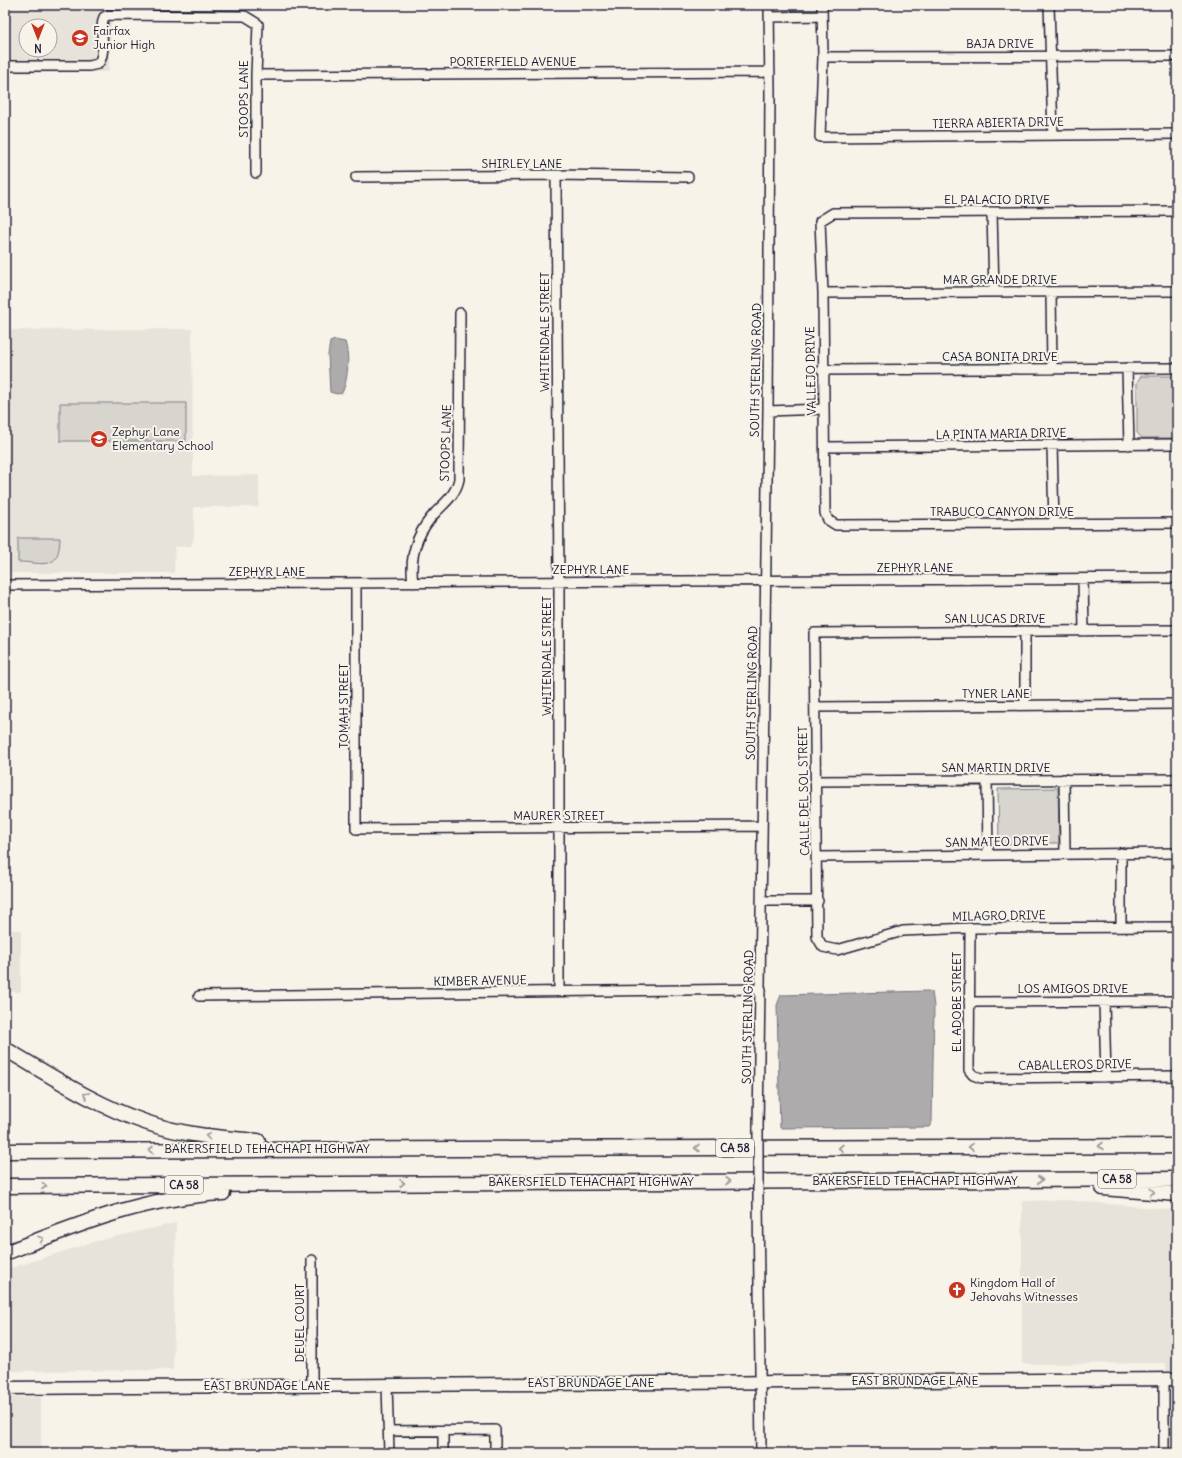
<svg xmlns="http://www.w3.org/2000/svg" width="1182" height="1458" font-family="Delius,sans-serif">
  <rect width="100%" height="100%" fill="#f7f3e8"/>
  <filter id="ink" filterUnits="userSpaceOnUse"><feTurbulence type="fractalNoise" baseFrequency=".025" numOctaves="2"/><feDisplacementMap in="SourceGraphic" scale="8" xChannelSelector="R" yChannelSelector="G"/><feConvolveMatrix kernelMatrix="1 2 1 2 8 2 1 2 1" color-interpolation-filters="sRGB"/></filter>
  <g filter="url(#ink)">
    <path fill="#e7e3db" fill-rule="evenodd" d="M5 5H179L112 6 109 72 5 73ZM26 26H50V50H26Z
      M192 329 193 476 259 475V507H194V538L191 546 175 547 174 573H5V330Z
      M5 930H21V992H5Z
      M1064 1200 1177 1210V1372H1166V1363L1022 1364V1201Z
      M176 1223 173 1370 5 1371V1270L96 1241Z
      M5 1397H41V1450L5 1449Z"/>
    <path fill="#d8d5cf" stroke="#7d7c85" d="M1141 376H1177V438H1142L1137 433V382Z
      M60 403H186V441H60Z
      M18 538H60C59 573 43 562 18 562Z
      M1058 788 1059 843 999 844 998 789Z"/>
    <path fill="#aeabad" stroke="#76747f" d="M335 340 345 342C350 355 348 381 342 393L337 394 330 392 328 355 330 342Z
      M928 991 932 992 934 1006 932 1122 929 1127 780 1128 777 1005 781 995Z"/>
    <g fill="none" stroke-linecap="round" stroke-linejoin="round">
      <g stroke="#22223b" stroke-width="12">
        <path id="minor" d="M822 5 823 57 820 137 1177 134
          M1049 5 1053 135
          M769 17 822 16
          M823 57 1177 56
          M5 66H89L98 64C108 51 98 31 104 17L108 15 245 16 258 24 256 75V173
          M256 75 770 72
          M556 175 559 582V992
          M356 177 556 175 688 177
          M1177 211 833 213 820 221 823 293 825 513 828 520 836 525 1177 523
          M992 212 994 292
          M1051 292 1052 369
          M823 293 1177 291
          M1127 368 1129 445
          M822 370 1177 368
          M768 411 823 409
          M1052 445 1054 523
          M826 447 1177 444
          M1083 579 1084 631
          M413 583C409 555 417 532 436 512 446 502 456 494 459 479L460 313
          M356 584V829L762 826
          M5 585 1177 578
          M1177 630 814 633 817 937 823 947 837 950 903 931 970 928 1177 927
          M1025 631V705
          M815 707 1177 704
          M1064 779 1065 854
          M987 780 988 854
          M815 781 1177 779
          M1121 853V927
          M817 857 1177 853
          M762 901H818
          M970 928 969 1070 973 1075 981 1078 1177 1076
          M199 996 761 989
          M1104 1001 1106 1077
          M969 1002 1177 1001
          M758 1129 768 411 770 95 769 5
          M758 1200 761 1453
          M312 1260V1385
          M387 1384 389 1453
          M389 1431 495 1430V1453
          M443 1453V1431
          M1164 1453V1379"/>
      </g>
      <g stroke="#22223b" stroke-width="15">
        <path id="major" d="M5 1388 1177 1379"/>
      </g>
      <g stroke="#22223b" stroke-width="17">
        <path id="highway" d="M5 1049C50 1075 95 1105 145 1122 181 1135 220 1138 258 1141
          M5 1151 1177 1146
          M5 1186 1177 1179
          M1103 1188 1177 1194
          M5 1253C76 1225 145 1197 223 1193"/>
      </g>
      <use href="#minor" stroke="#f7f3e8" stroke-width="9"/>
      <use href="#major" stroke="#f7f3e8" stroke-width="12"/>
      <use href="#highway" stroke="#f7f3e8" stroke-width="14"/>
      <g stroke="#22223b" stroke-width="12" stroke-linecap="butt">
        <path id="minor-bridge" d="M758 1129V1200"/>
      </g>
      <use href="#minor-bridge" stroke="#f7f3e8" stroke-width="9"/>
    </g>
    <defs><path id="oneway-chevron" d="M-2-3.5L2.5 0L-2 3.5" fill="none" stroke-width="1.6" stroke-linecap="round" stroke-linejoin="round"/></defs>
    <g stroke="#97959a">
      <use href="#oneway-chevron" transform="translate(86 1095) rotate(-150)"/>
      <use href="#oneway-chevron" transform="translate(208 1136) rotate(-173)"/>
      <use href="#oneway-chevron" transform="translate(1101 1146) rotate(180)"/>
      <use href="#oneway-chevron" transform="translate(971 1147) rotate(180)"/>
      <use href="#oneway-chevron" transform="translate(697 1148) rotate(180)"/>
      <use href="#oneway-chevron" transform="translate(841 1148) rotate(180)"/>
      <use href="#oneway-chevron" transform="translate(151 1150) rotate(180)"/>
      <use href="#oneway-chevron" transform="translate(1040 1180)"/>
      <use href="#oneway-chevron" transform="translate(728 1181)"/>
      <use href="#oneway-chevron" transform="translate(402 1183)"/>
      <use href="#oneway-chevron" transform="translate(44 1186)"/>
      <use href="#oneway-chevron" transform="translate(1152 1192) rotate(5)"/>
      <use href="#oneway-chevron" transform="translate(41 1239) rotate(-21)"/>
    </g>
  </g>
  <defs>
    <g id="school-disc" transform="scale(0.9)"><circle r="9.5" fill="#c8321e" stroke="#f7f3e8"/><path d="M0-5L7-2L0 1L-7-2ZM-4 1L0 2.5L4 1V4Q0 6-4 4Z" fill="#fff"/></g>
    <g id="church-disc" transform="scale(0.9)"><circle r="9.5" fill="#c8321e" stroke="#f7f3e8"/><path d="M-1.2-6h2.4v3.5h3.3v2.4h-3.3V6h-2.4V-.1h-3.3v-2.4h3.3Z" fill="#fff"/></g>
  </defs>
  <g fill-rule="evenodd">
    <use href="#school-disc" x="80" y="38"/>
    <use href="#school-disc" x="99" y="439"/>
    <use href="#church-disc" x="957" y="1290"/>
  </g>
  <g text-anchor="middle" stroke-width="4" stroke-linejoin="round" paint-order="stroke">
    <g fill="#f7f3e8" stroke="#62616f" stroke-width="1">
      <rect x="716" y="1139" width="38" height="18" rx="3"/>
      <rect x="1098" y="1170" width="38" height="18" rx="3"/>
      <rect x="165" y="1176" width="38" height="18" rx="3"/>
    </g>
    <g font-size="11" font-weight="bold" fill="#22223b">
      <text x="735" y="1152">CA 58</text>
      <text x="1117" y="1183">CA 58</text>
      <text x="184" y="1189">CA 58</text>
    </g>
    <g font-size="12" fill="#22223b" stroke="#f7f3e8" text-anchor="start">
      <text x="93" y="35">Fairfax<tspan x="93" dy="14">Junior High</tspan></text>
      <text x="112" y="436">Zephyr Lane<tspan x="112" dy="14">Elementary School</tspan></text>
      <text x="970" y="1287">Kingdom Hall of<tspan x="970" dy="14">Jehovahs Witnesses</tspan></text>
    </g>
    <g font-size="12" fill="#22223b" stroke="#f7f3e8">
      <text x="1000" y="48">BAJA DRIVE</text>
      <text x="513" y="66">PORTERFIELD AVENUE</text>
      <text transform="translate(244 99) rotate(-90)" y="4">STOOPS LANE</text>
      <text transform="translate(998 123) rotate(-1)" y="4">TIERRA ABIERTA DRIVE</text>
      <text x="522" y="168">SHIRLEY LANE</text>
      <text x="997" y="204">EL PALACIO DRIVE</text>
      <text x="1000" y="284">MAR GRANDE DRIVE</text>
      <text transform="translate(545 332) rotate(-90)" y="4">WHITENDALE STREET</text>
      <text x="1000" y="361">CASA BONITA DRIVE</text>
      <text transform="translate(756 370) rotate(-89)" y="4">SOUTH STERLING ROAD</text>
      <text transform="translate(811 371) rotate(-91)" y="4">VALLEJO DRIVE</text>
      <text transform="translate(1001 434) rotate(-1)" y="4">LA PINTA MARIA DRIVE</text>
      <text transform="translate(446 443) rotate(-88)" y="4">STOOPS LANE</text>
      <text x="1002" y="516">TRABUCO CANYON DRIVE</text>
      <text x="915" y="572">ZEPHYR LANE</text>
      <text x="591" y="574">ZEPHYR LANE</text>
      <text x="267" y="576">ZEPHYR LANE</text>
      <text x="995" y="623">SAN LUCAS DRIVE</text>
      <text transform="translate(547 656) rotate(-90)" y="4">WHITENDALE STREET</text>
      <text transform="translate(752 693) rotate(-89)" y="4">SOUTH STERLING ROAD</text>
      <text x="996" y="698">TYNER LANE</text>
      <text transform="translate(344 706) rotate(-90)" y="4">TOMAH STREET</text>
      <text x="996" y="772">SAN MARTIN DRIVE</text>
      <text transform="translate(804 791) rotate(-91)" y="4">CALLE DEL SOL STREET</text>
      <text x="559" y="820">MAURER STREET</text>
      <text transform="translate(997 842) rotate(-1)" y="4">SAN MATEO DRIVE</text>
      <text transform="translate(999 916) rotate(-1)" y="4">MILAGRO DRIVE</text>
      <text transform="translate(480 981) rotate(-1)" y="4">KIMBER AVENUE</text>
      <text x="1073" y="993">LOS AMIGOS DRIVE</text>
      <text transform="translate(957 1002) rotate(-90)" y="4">EL ADOBE STREET</text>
      <text transform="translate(748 1017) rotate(-89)" y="4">SOUTH STERLING ROAD</text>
      <text transform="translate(1075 1065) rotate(-1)" y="4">CABALLEROS DRIVE</text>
      <text x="267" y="1153">BAKERSFIELD TEHACHAPI HIGHWAY</text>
      <text x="915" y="1185">BAKERSFIELD TEHACHAPI HIGHWAY</text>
      <text x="591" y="1186">BAKERSFIELD TEHACHAPI HIGHWAY</text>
      <text transform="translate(300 1323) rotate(-90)" y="4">DEUEL COURT</text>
      <text x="915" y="1385">EAST BRUNDAGE LANE</text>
      <text x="591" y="1387">EAST BRUNDAGE LANE</text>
      <text x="267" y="1390">EAST BRUNDAGE LANE</text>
    </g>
  </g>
  <rect width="1182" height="1458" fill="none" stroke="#f7f3e8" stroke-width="20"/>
  <rect x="10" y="10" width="1162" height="1438" fill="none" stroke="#22223b" stroke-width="1.5" filter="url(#ink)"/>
  <g transform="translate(38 38) rotate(180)"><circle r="19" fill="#f7f3e8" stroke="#a29fa3"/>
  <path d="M0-3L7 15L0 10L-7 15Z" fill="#c8321e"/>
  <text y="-6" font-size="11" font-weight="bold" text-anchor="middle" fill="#22223b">N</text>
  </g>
</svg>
